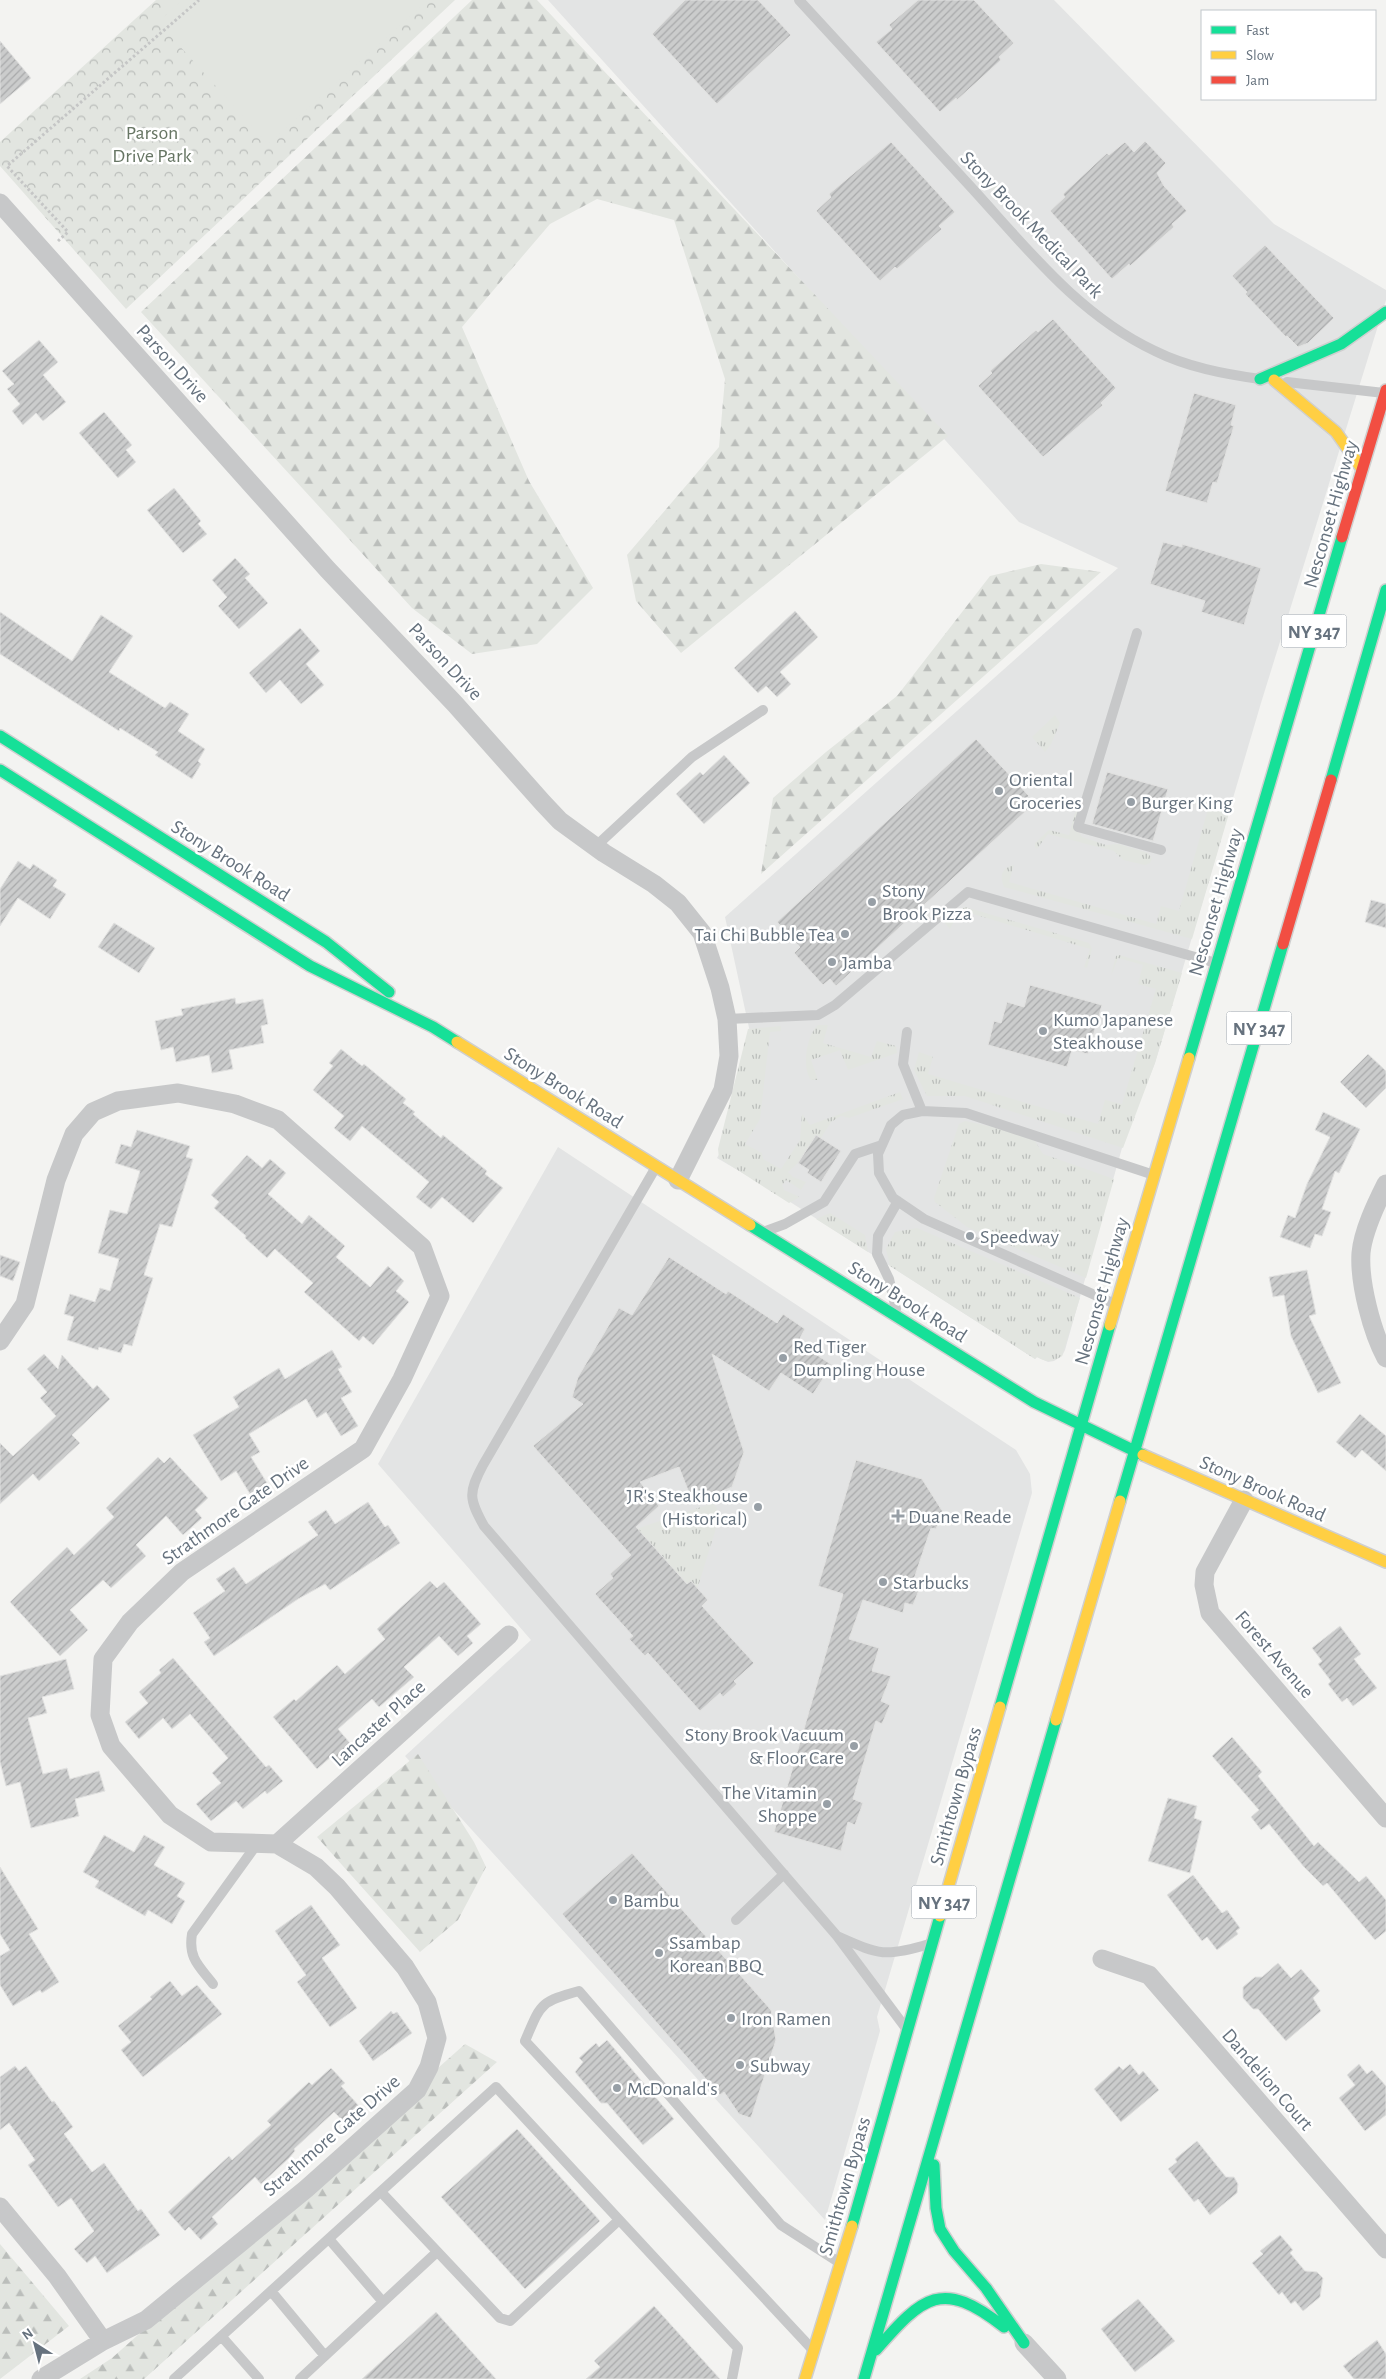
<svg xmlns="http://www.w3.org/2000/svg" width="1386" height="2379" font-family="'Alegreya Sans',sans-serif">
  <defs>
    <pattern id="grass-tufts" width="24" height="20" patternUnits="userSpaceOnUse" patternTransform="scale(1.25)"><rect width="24" height="20" fill="#e2e5e0"/><path d="M3 7l-1-3M5 7V3M7 7l1-3M15 17l-1-3M17 17v-4M19 17l1-3" fill="none" stroke="#bbbebb"/></pattern>
    <pattern id="forest-firs" width="22" height="20" patternUnits="userSpaceOnUse" patternTransform="scale(1.25)"><rect width="22" height="20" fill="#e2e5e0"/><path d="M5 1l3.5 6h-7zM16 11l3.5 6h-7z" fill="#bbbebb"/></pattern>
    <pattern id="park-crowns" width="20" height="18" patternUnits="userSpaceOnUse" patternTransform="scale(1.25)"><rect width="20" height="18" fill="#e2e5e0"/><path d="M2 6a3 3 0 1 1 6 0M12 15a3 3 0 1 1 6 0" fill="none" stroke="#bbbebb"/></pattern>
    <pattern id="building-hatch" width="6" height="6" patternUnits="userSpaceOnUse" patternTransform="scale(1.25)"><rect width="6" height="6" fill="#cbcccc"/><path d="M-1 1l2-2M0 6l6-6M5 7l2-2" fill="none" stroke="#a9aaab"/></pattern>
  </defs>
  <rect width="100%" height="100%" fill="#f3f3f1"/>
  <path fill="#e3e4e4" d="M548 0H1054L1274 224 1386 290V300L1261 703 1155 1063 1124 1141 1065 1350 1062 1356 1054 1361 1048 1362 1037 1357 1035 1359 770 1189 717 1158 721 1151 751 1037 725 917 1118 568 1019 522Z
    M558 1147 1016 1450 1030 1474 1032 1493 877 2017 880 2031 825 2220 405 1756 531 1640 378 1464Z"/>
  <path fill="url(#grass-tufts)" d="M967 154 998 185 996 191 991 190 962 160 964 155Z
    M1055 715 1060 723 1051 744 1045 752 1032 737Z
    M1194 799 1230 810 1192 939 1004 887C999 876 1002 867 1014 865L1009 882 1156 924 1161 906 1179 911 1208 809 1192 803Z
    M1078 810 1080 812 1076 827 1082 837 1106 845 1119 844 1148 853 1152 859 1150 863 1145 865 1123 860 1114 851 1048 834 1037 849 1035 847V843L1049 830 1069 835 1075 813Z
    M965 907 1089 943 1092 949 1087 968 1084 967 1090 949 960 910 950 929 944 922Z
    M1119 955 1182 973 1155 1063 1123 1148 965 1096H927L914 1070 919 1052 933 1057 928 1074 1098 1124 1105 1100 1122 1104 1156 989 1138 984 1143 965 1118 958 1111 976 1116 956Z
    M818 1025H828L823 1043 871 1057 877 1041 896 1046 897 1053 848 1070 840 1050 811 1060 818 1080H811C801 1067 807 1034 818 1025Z
    M781 1026V1031L770 1032 760 1119 745 1144 762 1153 763 1159 781 1169 800 1140 802 1114 810 1125 900 1092 903 1099 849 1118 841 1116 831 1122 821 1138 816 1135 798 1163 788 1172 793 1177 806 1182 801 1190 786 1180 782 1185 784 1190 800 1197 789 1203 719 1158 718 1149 748 1029Z
    M965 1121 1003 1129 1035 1141 1043 1154 1114 1179 1086 1278 967 1227 935 1202 934 1198 959 1124Z
    M830 1213 865 1235 868 1252 816 1219Z
    M917 1228 1080 1298 1062 1356C1052 1362 1047 1363 1037 1357L1035 1359 890 1266 886 1249 895 1232Z
    M713 1503 717 1508 714 1521 717 1525 696 1593 636 1529Z"/>
  <path fill="url(#forest-firs)" d="M472 0H537L948 436 681 653 636 601 627 555 719 447 725 379 674 220 597 199 550 224 462 327 529 481 593 588 537 644 472 654 412 608 141 312Z
    M1041 564 1101 572 761 874 773 798 826 752 897 696 990 576Z
    M418 1754 474 1842 486 1867 458 1920 420 1952 317 1837Z
    M465 2044 497 2062 144 2379H80L112 2358Z
    M0 2244 69 2326 0 2379Z"/>
  <path fill="url(#park-crowns)" d="M156 0H455L126 309 0 166V142Z"/>
  <path fill="#e2e5e0" d="M182 0H428L268 144 158 22Z"/>
  <path fill="url(#building-hatch)" stroke="#e2e2e1" d="M685 0H758L791 35 717 104 652 34Z
    M918 0H974L1014 43 999 57 1001 60 957 100 956 98 940 112 876 42 892 29 889 25Z
    M0 41 31 78 0 104Z
    M1145 141 1166 163 1157 173 1164 186 1187 211 1172 224 1174 227 1130 266 1129 264 1112 279 1050 211 1065 197 1063 194 1107 153 1109 155 1125 142 1134 152Z
    M891 142 955 212 939 226 942 229 897 269 895 267 880 281 816 211 831 197 829 194Z
    M1265 245 1334 318 1308 343 1298 347 1287 336 1286 337 1245 294 1247 292 1232 276Z
    M1053 319 1116 388 1101 403 1103 405 1043 457 978 386 992 373 990 371 1036 330 1038 332Z
    M39 340 58 362 43 375 66 402 43 421 36 413 23 425 12 411 20 404 7 389 14 384 2 371Z
    M1194 393 1236 405 1231 425 1234 426 1217 483 1213 482 1207 503 1165 491Z
    M104 412 132 445 126 450 136 462 118 478 79 433Z
    M174 488 201 521 198 524 207 534 183 553 147 510Z
    M1163 542 1182 547V544L1261 568 1244 625 1201 612 1205 601 1150 584Z
    M235 558 250 574 245 578 268 603 239 629 218 606 227 597 212 580Z
    M795 611 818 637 780 672 791 684 777 697 766 686 758 693 734 668Z
    M0 612 72 661 101 615 133 636 109 672 165 708 170 702 189 714 178 731 205 749 198 761 201 764 192 779 155 755 158 752 120 728 119 731 0 654Z
    M300 628 320 651 306 664 324 685 301 704 280 680 266 693 249 673Z
    M976 739 1029 796 1022 803 1028 809 836 986 830 979 823 985 794 953 800 947 777 922Z
    M724 755 750 783 704 824 676 794 700 772 703 775Z
    M1107 772 1168 789 1153 841 1092 824Z
    M18 861 30 869 33 864 57 880 53 886 66 894 50 919 18 898 0 926V889Z
    M1371 900 1386 904V928L1365 922Z
    M114 923 155 948 139 973 98 947Z
    M1030 985 1102 1005 1088 1054 1072 1050 1067 1067 988 1045 994 1021 1001 1023 1007 1002 1024 1007Z
    M235 998 236 1004 263 999 268 1024 261 1026 264 1043 229 1050 233 1069 212 1073 209 1055 176 1062 173 1047 161 1050 155 1021 183 1015 181 1009Z
    M341 1049 362 1066 364 1064 406 1099 403 1103 415 1112 413 1114 441 1138 443 1135 487 1171 485 1174 503 1188 473 1223 442 1197 431 1209 416 1197 429 1182 362 1126 350 1141 334 1128 344 1116 313 1090 333 1066 329 1063Z
    M1368 1054 1386 1071V1088L1366 1108 1340 1082Z
    M1323 1112 1360 1129 1339 1173 1335 1171 1322 1209 1331 1212 1322 1236 1315 1234 1310 1248 1280 1237 1288 1215 1295 1218 1307 1184 1330 1137 1315 1130Z
    M137 1130 190 1146 186 1157 193 1159 172 1227 160 1224 144 1275 153 1278 132 1346 124 1344 121 1353 99 1347 98 1350 67 1340 74 1317 64 1314 70 1294 95 1302 100 1288 110 1291 119 1259 98 1253 110 1210 127 1214 140 1171 115 1163 121 1144 131 1147Z
    M816 1135 841 1151 821 1182 807 1173 809 1170 798 1163Z
    M247 1155 262 1168 270 1159 286 1173 268 1194 302 1224 309 1215 345 1246 336 1257 370 1287 388 1266 404 1281 396 1291 409 1302 373 1345 363 1336 359 1341 304 1292 313 1283 275 1249 267 1258 245 1238 246 1236 214 1208 219 1202 211 1195Z
    M0 1255 20 1262 13 1281 0 1276Z
    M669 1257 726 1294 728 1291 777 1323 783 1314 805 1329 800 1338 804 1341 802 1345 832 1365 813 1394 781 1373 769 1391 712 1354 744 1452 732 1487 693 1503 679 1467 640 1482 659 1506 636 1527 687 1584 691 1581 708 1600 702 1606 754 1663 734 1681 737 1684 723 1697 720 1693 700 1711 648 1653 645 1656 629 1639 633 1636 595 1594 613 1578 610 1574 631 1555 533 1446 583 1404 572 1397 578 1377 619 1308 632 1315Z
    M1307 1270 1316 1314 1309 1316 1341 1383 1318 1393 1291 1336 1284 1295 1273 1297 1269 1277Z
    M332 1350 342 1367 338 1369 352 1392 341 1398 358 1426 341 1436 326 1412 317 1418 306 1399 249 1434 260 1452 251 1457 267 1483 250 1494 236 1471 221 1481 193 1435 239 1407 233 1397 279 1368 285 1379Z
    M44 1354 58 1369 62 1355 93 1389 97 1385 110 1399 72 1435 80 1443 39 1481 33 1474 0 1504V1443L13 1456 56 1416 40 1398 47 1392 27 1369Z
    M1360 1414 1386 1436V1471L1362 1450 1355 1458 1336 1442Z
    M158 1457 164 1463 170 1457 208 1498 195 1510 202 1518 183 1535 166 1516 136 1545 146 1556 111 1588 103 1580 70 1610 88 1630 60 1656 10 1602 67 1547 74 1555 114 1517 106 1508Z
    M856 1460 922 1479 943 1512 936 1529 931 1528 913 1582 921 1585 913 1605 905 1603 903 1613 863 1600 849 1639 879 1648 872 1671 891 1676 881 1701 890 1705 882 1724 876 1721 853 1799 863 1803 855 1825 848 1822 841 1851 774 1832 843 1594 818 1586Z
    M368 1502 385 1527 388 1525 400 1543 330 1590 325 1584 298 1599 214 1656 204 1642 210 1638 193 1613 225 1591 216 1579 234 1567 246 1584 318 1535 308 1522 326 1510 335 1524Z
    M430 1581 437 1588 444 1582 481 1624 467 1636 473 1643 458 1656 439 1636 404 1667 414 1677 379 1707 372 1699 338 1729 355 1749 339 1763 332 1756 317 1769 273 1717 294 1699 296 1701 337 1665 345 1674 385 1639 377 1629Z
    M1340 1626 1361 1654 1354 1659 1377 1688 1353 1706 1347 1698 1342 1702 1328 1684 1331 1681 1318 1664 1322 1661 1312 1648Z
    M173 1658 266 1767 269 1765 283 1781 267 1794 265 1791 243 1809 236 1801 211 1821 196 1804 221 1783 212 1773 228 1758 190 1714 172 1729 163 1718 139 1739 125 1722 148 1703 139 1692 161 1673 159 1670Z
    M66 1659 74 1689 42 1697 47 1713 28 1718 43 1774 67 1768 70 1779 99 1771 105 1791 75 1799 79 1816 31 1828 20 1782 6 1786 0 1762V1676Z
    M1232 1737 1262 1772 1258 1776 1314 1846 1318 1842 1359 1882 1366 1876 1386 1900V1931L1375 1940 1327 1883 1323 1886 1304 1867 1269 1824 1261 1830 1251 1817 1259 1810 1212 1756Z
    M1168 1798 1197 1806 1194 1818 1202 1821 1190 1873 1148 1861Z
    M104 1835 134 1852 144 1835 165 1847 154 1865 185 1883 177 1896 185 1901 172 1924 148 1910 145 1916 95 1887 99 1881 83 1872Z
    M632 1853 771 2010 776 2040 751 2118 739 2114 724 2092 720 2095 562 1914Z
    M0 1867 38 1929 29 1934 59 1982 42 1993 40 1990 13 2006 0 1985V1956L10 1950 0 1934Z
    M1193 1875 1222 1913 1227 1910 1240 1928 1236 1931 1238 1934 1217 1950 1207 1937 1202 1941 1167 1895Z
    M311 1905 340 1945 322 1958 357 2008 330 2027 297 1982 306 1975 275 1931Z
    M1278 1963 1291 1978 1301 1969 1320 1991 1313 1998 1321 2011 1286 2041 1258 2009H1253L1243 1998V1987L1255 1977H1262Z
    M170 1981 182 1996 197 1985 222 2014 143 2077 121 2050 131 2042 118 2026 152 1999 150 1997Z
    M391 2011 393 2014 397 2012 412 2033 373 2061 359 2041Z
    M607 2040 674 2119 643 2145 607 2103H601L575 2072 583 2062 579 2058 596 2043 599 2047Z
    M1130 2064 1139 2075 1143 2071 1159 2090 1121 2122 1094 2089 1119 2066 1123 2070Z
    M1359 2064 1367 2074 1372 2070 1386 2086V2115L1365 2131 1339 2098 1355 2085 1347 2075Z
    M15 2066 19 2071 26 2066 52 2102 54 2101 73 2127 64 2134 92 2172 104 2163 138 2211 141 2209 160 2235 107 2273 95 2256 87 2263 74 2249 94 2231 71 2198 58 2207 28 2165 35 2160 9 2123 0 2130V2077Z
    M331 2068 345 2083 341 2086 359 2106 343 2121 334 2112 294 2149 295 2151 289 2158 261 2184 255 2177 212 2217 218 2224 201 2240 189 2227 185 2231 168 2212 229 2156 232 2160 254 2140 271 2125 267 2121 309 2082 312 2085Z
    M517 2129 600 2221 525 2289 441 2197Z
    M1197 2141 1226 2177H1234L1238 2184 1237 2193 1210 2215 1198 2199 1194 2202 1168 2169 1177 2162 1175 2159Z
    M1280 2235 1293 2250 1290 2253 1305 2271 1317 2272 1323 2278 1320 2297 1303 2311 1295 2301 1291 2304 1282 2292 1279 2295 1252 2263 1263 2254 1260 2251Z
    M1138 2299 1175 2341 1135 2372 1101 2329Z
    M654 2306 720 2379H586L600 2367 594 2361Z
    M436 2312 496 2379H362Z
    M1377 2340 1386 2354V2379H1354L1343 2366Z"/>
  <g fill="none" stroke-linecap="round" stroke-linejoin="round">
    <g stroke="#cfcfcf" stroke-width="14">
      <path id="fast" d="M1260 379 1341 344 1386 312
        M0 736 326 942 389 992
        M0 770 310 966 433 1027 457 1042
        M1331 780 1386 590
        M1189 1058 1342 537
        M750 1225 1034 1402 1143 1455
        M1120 1501 1283 944
        M1000 1707 1110 1325
        M934 2165 936 2208 940 2229 954 2251 986 2288 1024 2343
        M852 2226 940 1916
        M876 2350C923 2296 942 2278 1004 2327
        M864 2379 1056 1720"/>
    </g>
    <g stroke="#cfcfcf" stroke-width="14">
      <path id="slow" d="M1274 380 1336 432 1362 469
        M457 1042 750 1225
        M1110 1325 1189 1058
        M1143 1455 1386 1562
        M1056 1720 1120 1501
        M940 1916 1000 1707
        M805 2379 852 2226"/>
    </g>
    <g stroke="#cfcfcf" stroke-width="14">
      <path id="jam" d="M1342 537 1386 390
        M1283 944 1331 780"/>
    </g>
    <path stroke="#c5c6c6" stroke-width="3" stroke-dasharray="2.5 2.5" stroke-linecap="butt" d="M58 241 68 232 7 166 199 0"/>
    <path stroke="#c7c8c9" stroke-width="10" d="M799 0C856 62 913 124 970 186 1026 247 1078 315 1155 351 1187 367 1224 374 1260 379
      M1287 382 1384 393
      M1137 633 1078 827 1161 850
      M595 847 692 757 763 710
      M727 1019 818 1015 835 1005 968 892 1216 963
      M907 1032 903 1064 922 1111
      M656 1167 483 1465C468 1493 469 1499 484 1526L837 1936
      M766 1231 785 1224 824 1202 855 1154 882 1145
      M1115 1304 924 1219 893 1198 879 1173 878 1154 891 1125 903 1115 922 1111 966 1113 1154 1175
      M896 1309 889 1279 877 1254 878 1236 898 1201
      M736 1920 784 1874
      M213 1984C199 1966 188 1958 192 1934L257 1844
      M905 2027 837 1936C878 1954 884 1958 929 1944
      M381 2192 500 2318 510 2321 619 2220
      M329 2239 383 2302
      M271 2291 325 2356
      M222 2337 259 2379
      M812 2349 525 2041C541 2004 539 2002 579 1991L781 2225 840 2263
      M174 2379 496 2087 738 2348 732 2379
      M300 2379 437 2252"/>
    <path stroke="#c7c8c9" stroke-width="19" d="M0 203 328 570 455 704 543 803 560 821 604 853 654 884 678 903 702 933 720 988 727 1019 729 1056 723 1090 678 1180
      M1386 1184C1376 1204 1363 1231 1361 1253 1359 1283 1372 1332 1386 1358
      M0 1341 25 1304 56 1180 74 1134 93 1112 118 1101 178 1093 235 1104 278 1120 422 1247 440 1296 402 1379 363 1449 182 1572 130 1622 103 1659 100 1715 111 1746 170 1815 211 1842 277 1844 316 1867 337 1887 405 1967 427 2002 437 2038 429 2067 417 2090 306 2189 146 2320 103 2341 57 2276 0 2207
      M1244 1500 1205 1572 1204 1585 1210 1613 1386 1818
      M277 1844 509 1635
      M1102 1959 1149 1975 1386 2249
      M1024 2343 1057 2379
      M41 2379 103 2341"/>
    <use href="#fast" stroke="#16e098" stroke-width="11"/>
    <use href="#slow" stroke="#ffcf43" stroke-width="11"/>
    <use href="#jam" stroke="#f24e42" stroke-width="11"/>
  </g>
  <g fill="#979fa6" stroke="#fff" stroke-width="2">
    <circle cx="999" cy="791" r="5"/>
    <circle cx="1131" cy="802" r="5"/>
    <circle cx="872" cy="902" r="5"/>
    <circle cx="845" cy="934" r="5"/>
    <circle cx="832" cy="962" r="5"/>
    <circle cx="1043" cy="1031" r="5"/>
    <circle cx="970" cy="1236" r="5"/>
    <circle cx="783" cy="1358" r="5"/>
    <circle cx="758" cy="1507" r="5"/>
    <path d="M895.5 1508.5h5v5h5v5h-5v5h-5v-5h-5v-5h5z"/>
    <circle cx="883" cy="1582" r="5"/>
    <circle cx="854" cy="1746" r="5"/>
    <circle cx="827" cy="1804" r="5"/>
    <circle cx="613" cy="1900" r="5"/>
    <circle cx="659" cy="1953" r="5"/>
    <circle cx="731" cy="2018" r="5"/>
    <circle cx="740" cy="2065" r="5"/>
    <circle cx="617" cy="2088" r="5"/>
  </g>
  <g text-anchor="middle" stroke-width="5" stroke-linejoin="round" paint-order="stroke">
    <g fill="#fff" stroke="#949ca5" stroke-width="1">
      <rect x="1281.5" y="614.5" width="65" height="33" rx="4"/>
      <rect x="1226.5" y="1011.5" width="65" height="33" rx="4"/>
      <rect x="911.5" y="1885.5" width="65" height="33" rx="4"/>
    </g>
    <g font-size="19" font-weight="bold" fill="#66727e">
      <text x="1314" y="638">NY 347</text>
      <text x="1259" y="1035">NY 347</text>
      <text x="944" y="1909">NY 347</text>
    </g>
    <g font-size="20" fill="#677664" stroke="#fff">
      <text x="152" y="139">Parson<tspan x="152" dy="23">Drive Park</tspan></text>
    </g>
    <g font-size="20" fill="#66727e" stroke="#fff">
      <text transform="translate(1032 224) rotate(46)" y="7">Stony Brook Medical Park</text>
      <text transform="translate(173 363) rotate(48)" y="7">Parson Drive</text>
      <text transform="translate(1330 514) rotate(-74)" y="7">Nesconset Highway</text>
      <text transform="translate(446 661) rotate(47)" y="7">Parson Drive</text>
      <text transform="translate(231 860) rotate(32)" y="7">Stony Brook Road</text>
      <text transform="translate(1215 902) rotate(-74)" y="7">Nesconset Highway</text>
      <text transform="translate(564 1087) rotate(32)" y="7">Stony Brook Road</text>
      <text transform="translate(1101 1291) rotate(-74)" y="7">Nesconset Highway</text>
      <text transform="translate(908 1301) rotate(32)" y="7">Stony Brook Road</text>
      <text transform="translate(1263 1488) rotate(24)" y="7">Stony Brook Road</text>
      <text transform="translate(235 1510) rotate(-35)" y="7">Strathmore Gate Drive</text>
      <text transform="translate(1275 1654) rotate(49)" y="7">Forest Avenue</text>
      <text transform="translate(378 1723) rotate(-42)" y="7">Lancaster Place</text>
      <text transform="translate(955 1796) rotate(-74)" y="7">Smithtown Bypass</text>
      <text transform="translate(1268 2079) rotate(49)" y="7">Dandelion Court</text>
      <text transform="translate(331 2135) rotate(-41)" y="7">Strathmore Gate Drive</text>
      <text transform="translate(844 2186) rotate(-74)" y="7">Smithtown Bypass</text>
    </g>
    <g font-size="20" fill="#66727e" stroke="#fff" text-anchor="start">
      <text x="1009" y="786">Oriental<tspan x="1009" dy="23">Groceries</tspan></text>
      <text x="1141" y="809">Burger King</text>
      <text x="882" y="897">Stony<tspan x="882" dy="23">Brook Pizza</tspan></text>
      <text x="835" y="941" text-anchor="end">Tai Chi Bubble Tea</text>
      <text x="842" y="969">Jamba</text>
      <text x="1053" y="1026">Kumo Japanese<tspan x="1053" dy="23">Steakhouse</tspan></text>
      <text x="980" y="1243">Speedway</text>
      <text x="793" y="1353">Red Tiger<tspan x="793" dy="23">Dumpling House</tspan></text>
      <text x="748" y="1502" text-anchor="end">JR's Steakhouse<tspan x="748" dy="23">(Historical)</tspan></text>
      <text x="908" y="1523">Duane Reade</text>
      <text x="893" y="1589">Starbucks</text>
      <text x="844" y="1741" text-anchor="end">Stony Brook Vacuum<tspan x="844" dy="23">&amp; Floor Care</tspan></text>
      <text x="817" y="1799" text-anchor="end">The Vitamin<tspan x="817" dy="23">Shoppe</tspan></text>
      <text x="623" y="1907">Bambu</text>
      <text x="669" y="1949">Ssambap<tspan x="669" dy="23">Korean BBQ</tspan></text>
      <text x="741" y="2025">Iron Ramen</text>
      <text x="750" y="2072">Subway</text>
      <text x="627" y="2095">McDonald's</text>
    </g>
  </g>
  <rect x="1201" y="10" width="175" height="90" fill="#ffffff" stroke="#c2c7cb"/>
  <rect x="1211" y="26" width="25" height="8" fill="#16e098" stroke="#c2c7cb"/>
  <text x="1246" y="35" font-size="15" fill="#66727e">Fast</text>
  <rect x="1211" y="51" width="25" height="8" fill="#ffcf43" stroke="#c2c7cb"/>
  <text x="1246" y="60" font-size="15" fill="#66727e">Slow</text>
  <rect x="1211" y="76" width="25" height="8" fill="#f24e42" stroke="#c2c7cb"/>
  <text x="1246" y="85" font-size="15" fill="#66727e">Jam</text>
  <g transform="translate(35 2344) rotate(324)" stroke="#ffffff" stroke-width="4" paint-order="stroke">
  <path d="M0-4L9 19L0 12L-9 19Z" fill="#66727e"/>
  <text y="-8" font-size="14" font-weight="bold" text-anchor="middle" fill="#66727e">N</text>
  </g>
</svg>
